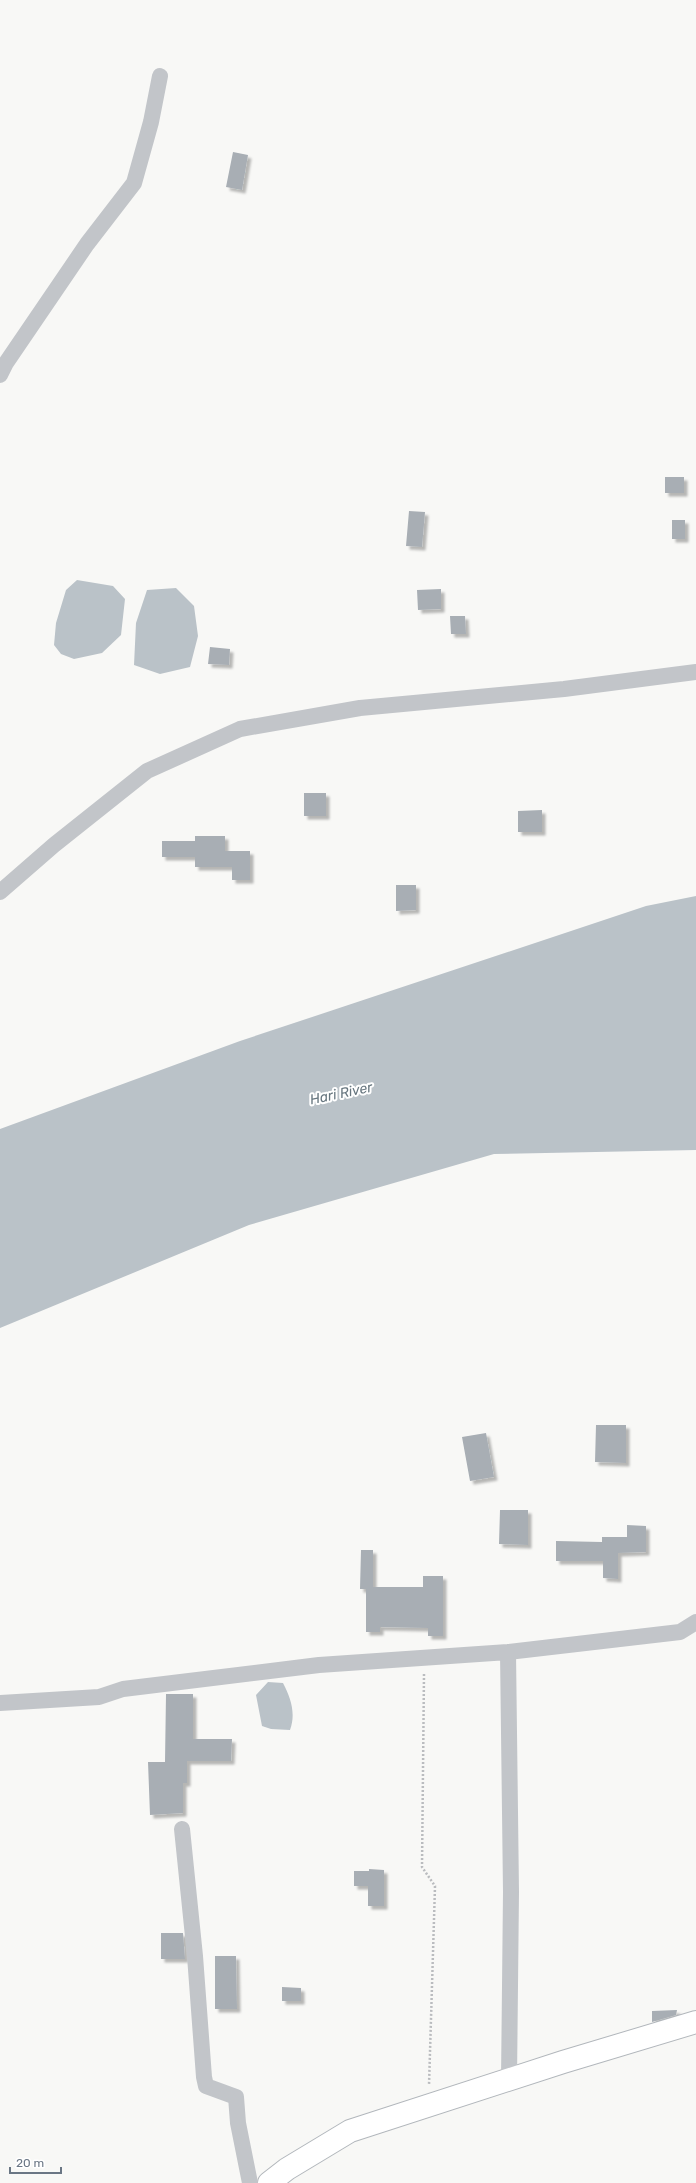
<svg xmlns="http://www.w3.org/2000/svg" width="696" height="2183" font-family="Rubik,sans-serif">
  <defs>
    <filter id="shadow"><feDropShadow dx="3.5" dy="3.5" stdDeviation="1" flood-color="#0004"/></filter>
  </defs>
  <rect width="100%" height="100%" fill="#f8f8f6"/>
  <path fill="#bac2c8" d="M77 580 113 586 125 599 121 635 102 653 74 659 61 654 54 645 56 623 66 590Z
    M176 588 194 606 198 636 190 667 160 674 134 665 136 623 147 590Z
    M696 896V1150L494 1154 249 1225 0 1328V1129L240 1041 646 906Z
    M268 1682 283 1683C291 1698 296 1714 290 1730L271 1729 262 1726 256 1695Z"/>
  <path fill="#a8aeb4" filter="url(#shadow)" d="M233 152 248 155 242 190 226 187Z
    M665 477H684V493H665Z
    M409 511 425 512 422 547 406 546Z
    M672 520H685V539H672Z
    M441 589V609L418 610 417 590Z
    M450 616H465L466 634H451Z
    M210 647 230 649 229 665 208 664Z
    M304 793H326V816H304Z
    M542 810V832H518V811Z
    M195 836H225V851H250V880H232V867H195V857H162V841H195Z
    M396 885H416V910L396 911Z
    M596 1425H626V1463L595 1462Z
    M486 1433 494 1477 470 1481 462 1437Z
    M500 1510H528V1545L499 1544Z
    M627 1525 646 1526V1552L618 1553V1579L603 1578V1561H556V1541L602 1542V1537H627Z
    M361 1550H373V1587H423V1576H443V1636H428V1628L380 1627V1632H366V1589H360Z
    M166 1694H193V1739H232L231 1761H187V1783H183V1813L150 1815 148 1762H165Z
    M369 1869 384 1870V1906H368V1886H354V1871H369Z
    M161 1933H183L185 1959H161Z
    M215 1956H236L237 2009H215Z
    M282 1987 301 1988V2001H282Z
    M677 2010 676 2015 652 2022V2011Z"/>
  <g fill="none" stroke-linecap="round" stroke-linejoin="round">
    <g stroke="#b2b7bc" stroke-width="24">
      <path id="secondary" d="M269 2183 287 2169 350 2131 563 2062 696 2022"/>
    </g>
    <path stroke="#babcbf" stroke-width="2.5" stroke-dasharray="2 2" stroke-linecap="butt" d="M424 1674 422 1867 435 1886 429 2085"/>
    <path stroke="#c2c5c9" stroke-width="16" d="M0 375 6 363 87 244 134 183 151 122 160 76
      M0 892 54 845 147 771 240 729 360 708 564 689 696 672
      M508 1652 511 1892 509 2080
      M0 1703 99 1697 123 1689 319 1665 508 1652 680 1632 696 1622
      M182 1829 195 1956 204 2077 206 2086 236 2097 238 2123 250 2183"/>
    <use href="#secondary" stroke="#fff" stroke-width="22"/>
  </g>
  <g text-anchor="middle" stroke-width="4" stroke-linejoin="round" paint-order="stroke">
    <g font-size="14" font-style="italic" fill="#67767f" stroke="#fff">
      <text transform="translate(341 1093) rotate(-12)" y="5">Hari River</text>
    </g>
  </g>
  <path d="M10 2167v6h51v-6" fill="none" stroke="#6a7684" stroke-width="2"/>
  <text x="16" y="2167" font-size="12" fill="#6a7684" stroke="#ffffff" stroke-width="3" paint-order="stroke">20 m</text>
</svg>
